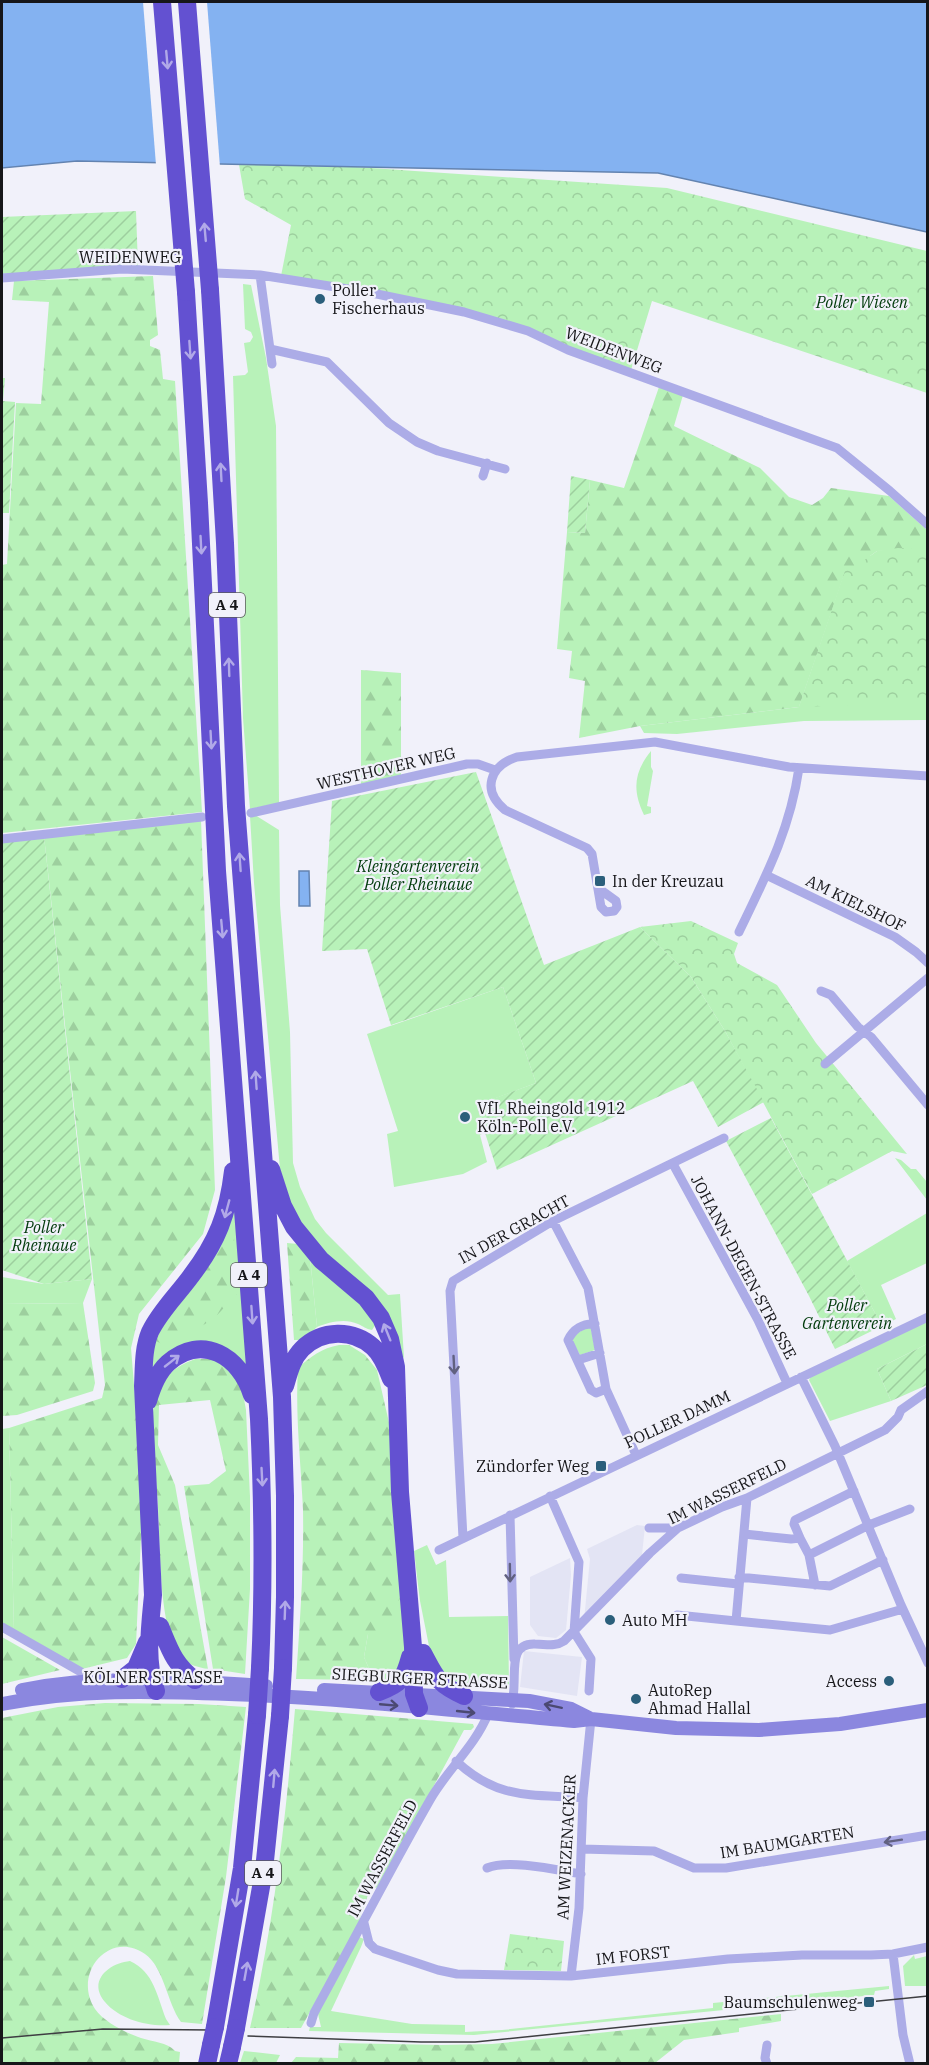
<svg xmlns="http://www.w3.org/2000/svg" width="929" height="2065" font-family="'IBM Plex Serif',serif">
  <defs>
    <pattern id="forest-firs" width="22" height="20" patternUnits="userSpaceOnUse" patternTransform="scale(1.5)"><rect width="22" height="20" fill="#b8f2b9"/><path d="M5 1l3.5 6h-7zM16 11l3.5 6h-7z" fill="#9dcf9e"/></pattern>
    <pattern id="park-crowns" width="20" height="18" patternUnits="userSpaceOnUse" patternTransform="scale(1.5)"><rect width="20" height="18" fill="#b8f2b9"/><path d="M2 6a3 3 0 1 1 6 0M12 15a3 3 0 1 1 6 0" fill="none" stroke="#9dcf9e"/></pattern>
    <pattern id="garden-furrows" width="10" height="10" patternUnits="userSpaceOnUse" patternTransform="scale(1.5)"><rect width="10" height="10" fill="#b8f2b9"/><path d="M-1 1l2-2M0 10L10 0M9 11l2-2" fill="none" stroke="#9dcf9e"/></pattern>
  </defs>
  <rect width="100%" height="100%" fill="#f1f1fa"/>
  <path fill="#e3e4f4" d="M637 1525 645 1526 642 1555 584 1620 590 1559 587 1549Z
    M570 1558 571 1575 566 1630 556 1638 538 1636 530 1625V1577Z
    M524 1651 582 1657 577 1696 520 1687Z"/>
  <path fill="#b8f2b9" d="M243 284 251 285 266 358 276 426 279 803 250 809 243 718 233 376 245 375 248 372 244 343 250 342 253 337 251 332 245 329Z
    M927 550V720L804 721 677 734 644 733 640 726 799 707 846 568 869 556Z
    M651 751V767L653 771 647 806 651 807V813L644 815C632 790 634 772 651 751Z
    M255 815 279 830 280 905 290 1032 293 1163 300 1187 315 1219 326 1233 388 1295 400 1294 404 1358 314 1243 293 1210 280 1169 254 883 250 816Z
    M503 987 536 1083 477 1105 484 1133 480 1135 487 1162 463 1174 394 1187 387 1134 398 1131 367 1034Z
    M895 1158 901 1160 911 1169H916L927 1182V1200Z
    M235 1207 248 1366 205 1345 155 1374 149 1362 151 1349Z
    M927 1213V1263L881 1285 896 1319 882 1326 847 1261Z
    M310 1257 365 1306 376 1324 372 1330C366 1329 363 1326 358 1324 345 1318 329 1322 317 1327Z
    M2 1277 44 1284 92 1279 83 1303 2 1304Z
    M927 1321V1344L877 1369 891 1401 830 1421 809 1380 811 1376Z
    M587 1327 591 1328 595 1350 580 1355 572 1340V1337Z
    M9 1428 14 1631 2 1625V1429Z
    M427 1545 436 1565 446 1560 449 1617 508 1616 509 1687 458 1682 451 1680 432 1661 420 1601 414 1551Z
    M401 1595 405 1656 393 1676 386 1680H361L370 1671 364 1657 368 1634Z
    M359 1937 364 1939 361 1947 331 2011 412 2024 465 2025V2032L502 2030 713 2008V2003L889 1986V1989L875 1991 874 1995 474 2035 309 2031 310 2027H321L318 2014Z
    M914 1955 915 1959 927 1956V1986H905L903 1966Z
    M130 1961C154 1972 157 1996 166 2019L170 2025C148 2027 119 2019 105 2002 87 1981 109 1963 130 1961Z"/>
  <path fill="url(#forest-firs)" d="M153 276 158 335 150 340V346L160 350 163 379 175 381 202 812 2 833V565L7 564 16 403 41 404 49 302 12 300 14 281Z
    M659 387 683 395 674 426 760 468 789 497 812 505 823 498 831 488 889 496 927 530V550L877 551 855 567 846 569 799 707 640 726 579 738 585 681 569 678 572 651 557 649 567 532 585 533 590 480 624 488Z
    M361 670 401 673V779L361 787Z
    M201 820 215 1190 203 1234 139 1314 131 1348 143 1495 136 1644 127 1658 82 1669 14 1631 9 1428 102 1398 105 1385 44 836Z
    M230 1228 234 1236 237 1294C230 1300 227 1305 221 1311 209 1325 181 1337 164 1345L156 1341 165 1318 212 1260Z
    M287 1243 298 1244 310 1257 317 1327 303 1340H294Z
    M83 1303 95 1383 93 1391 17 1415 2 1416V1304Z
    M339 1345H349L365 1355 377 1370 390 1427 401 1595 389 1629 368 1634 364 1657 370 1671 361 1680 296 1679C300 1623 304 1566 303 1510 301 1463 295 1415 298 1368 310 1357 322 1348 339 1345Z
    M195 1359H214L234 1373 242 1388 246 1410 250 1497V1589L245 1674 213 1669 184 1486 209 1484 226 1471 210 1400 159 1405 158 1445 175 1485 208 1669C196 1667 182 1663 176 1652 157 1611 161 1538 157 1492 156 1469 149 1421 155 1400 162 1376 173 1368 195 1359Z
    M2 1637 60 1670 2 1684Z
    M105 1703 199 1704 246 1707 226 1877 202 2024 181 2022C167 2003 164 1967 145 1954 109 1929 72 1974 95 2009 104 2022 126 2033 141 2038 153 2042 167 2042 175 2051L180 2052 179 2063H2V1718L58 1707Z
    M295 1709 473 1724 474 1727 471 1730H464L379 1887 370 1889 360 1918 359 1924 301 2028H250C274 1923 286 1816 295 1709Z
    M781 2014V2021L739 2028V2032L684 2040 655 2063H291L296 2057 338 2058 339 2043 441 2045 492 2044Z
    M244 2051 280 2055 276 2063H240Z"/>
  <path fill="url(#park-crowns)" d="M238 159 667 188 927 251V393L652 301 631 370 566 346 523 326 281 276 291 225 245 199Z
    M898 548 927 550V702L799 707 846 568 855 567 877 551Z
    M691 921 738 943 734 954 737 963 777 985 816 1043 907 1154 892 1151 812 1194 725 1031 691 977 640 927Z
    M510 1934 564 1941 561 1971 504 1970Z"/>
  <path fill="url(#garden-furrows)" d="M136 211 138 266 2 274V217Z
    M2 378H5L3 401 15 402 9 513H2Z
    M571 476 590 480 585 533 567 532Z
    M476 772 544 965 640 927 691 977 725 1031 764 1102 718 1127 693 1081 497 1170 476 1105 536 1083 503 987 391 1025 367 949 322 951 332 801Z
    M44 836 92 1279 44 1284 2 1270V842Z
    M771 1118 882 1326 835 1349 809 1296 726 1141Z
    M927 1344V1385L891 1401 877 1369Z"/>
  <path fill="#84b2f1" stroke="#6383b0" stroke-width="1.5" d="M2 2H927V232L658 173 77 161 2 168Z
    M299 871H309L310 906H299Z"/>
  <path fill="#f1f1fa" d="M143 2H207L220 167 156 165Z"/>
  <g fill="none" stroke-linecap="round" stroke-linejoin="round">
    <path stroke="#acace7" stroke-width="9" d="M260 275 272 364
      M2 278 122 269 260 275 367 292 464 312 528 331 568 350 837 448 890 491 928 525
      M270 349 327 362 389 423 417 442 438 451 505 469
      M483 476 487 463
      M251 813 467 764H478L495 770
      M2 839 202 817
      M766 875 895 937 916 952 928 963
      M598 888 616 901 617 907 614 911 606 912 601 907 592 854 587 848 505 810C481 790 490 766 517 757L655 742 789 767 928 776
      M739 932C766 876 790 830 799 768
      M821 991 831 995 858 1027 871 1037 928 1105
      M825 1064 928 978
      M673 1164 758 1320 787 1383
      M553 1221 588 1288 606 1389 636 1455
      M595 1324C583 1323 573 1329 568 1340L591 1390 596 1393 606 1389
      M578 1360 600 1353
      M801 1377 835 1446 901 1605 928 1663
      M550 1496 579 1562 574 1632 591 1659 589 1691
      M510 1515 514 1659
      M649 1528H678
      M744 1534 791 1539 800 1538 809 1555
      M463 1538 450 1291 453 1281 553 1221 724 1138
      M800 1538 794 1524 795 1520 854 1491
      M439 1550 928 1317
      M739 1577 830 1586 883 1560
      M681 1578 738 1584
      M815 1585 809 1555 869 1525 910 1509
      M677 1615 736 1621 747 1498
      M736 1621 830 1630 903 1609
      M2 1627 81 1672 93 1681
      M512 1704C513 1698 514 1691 514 1685 515 1667 511 1643 535 1644 546 1644 555 1647 564 1641L650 1553 678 1528 722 1507 747 1498 885 1430 898 1417 901 1410 928 1391
      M456 1761C498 1800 530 1794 583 1798
      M582 1849 654 1851 694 1868H726L928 1835
      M487 1868C509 1859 557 1870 581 1874
      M364 1923 369 1943 375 1949 438 1970 457 1974 571 1976 728 1959 802 1955H871L893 1954 928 1947
      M893 1954 903 2035 910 2064
      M571 1976 579 1908 583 1798 591 1719
      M311 2023 314 2013C353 1942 390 1870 430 1800 447 1770 475 1746 488 1714
      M767 2045 765 2058 767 2064"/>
    <path stroke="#8b87df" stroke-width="14" d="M22 1690C105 1674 182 1681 266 1686
      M324 1690 529 1701 571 1709 589 1718
      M2 1704C78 1689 151 1691 229 1694 344 1698 459 1711 574 1721L591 1719 676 1728 759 1730 840 1724 928 1710"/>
    <path stroke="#6351d1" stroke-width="18" d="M210 290 225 543 236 806 282 1397 285 1496V1597L283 1668
      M186 292 199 503 217 871 259 1419C263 1502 264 1584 260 1668
      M271 1169 283 1206 294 1227 321 1260 366 1298 381 1318 390 1339 396 1367 400 1492 413 1647 414 1694 419 1708
      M285 1386C289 1373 292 1359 302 1349 322 1329 353 1329 373 1347 382 1355 387 1368 391 1379
      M148 1401C152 1387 157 1373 168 1363 202 1333 240 1356 252 1395
      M160 1626C170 1650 174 1664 195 1680
      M423 1653C436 1677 437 1684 464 1696
      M122 1679 136 1668 147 1642
      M156 1691C145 1662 150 1626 153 1595L143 1386C144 1368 143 1349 150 1332 160 1311 178 1294 191 1276 217 1242 228 1214 233 1171
      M379 1692C401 1684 404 1679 410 1657
      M215 2027 242 1868 257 1715
      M236 2028 264 1870 280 1716
      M207 2064 211 2045
      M228 2064 232 2047"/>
    <path stroke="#3e3e42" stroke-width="1.5" d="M248 2036 421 2042H475L928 1996
      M2 2038 103 2029 212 2030"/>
    <path stroke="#6351d1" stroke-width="18" d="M162 2 186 292
      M187 2 210 290
      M257 1715 260 1668
      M280 1716 283 1668
      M211 2045 215 2027
      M232 2047 236 2028"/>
  </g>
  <defs><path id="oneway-shaft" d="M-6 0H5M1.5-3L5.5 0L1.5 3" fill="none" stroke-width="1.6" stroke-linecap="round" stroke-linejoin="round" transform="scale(1.5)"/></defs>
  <g stroke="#b1a9e8">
    <use href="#oneway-shaft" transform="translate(167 60) rotate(85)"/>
    <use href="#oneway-shaft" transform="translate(205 232) rotate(-95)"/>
    <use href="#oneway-shaft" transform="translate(190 350) rotate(86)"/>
    <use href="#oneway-shaft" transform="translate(221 472) rotate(-93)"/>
    <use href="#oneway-shaft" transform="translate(201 545) rotate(87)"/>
    <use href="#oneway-shaft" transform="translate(229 667) rotate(-92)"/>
    <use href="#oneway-shaft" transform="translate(211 740) rotate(87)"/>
    <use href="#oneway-shaft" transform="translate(240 862) rotate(-94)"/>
    <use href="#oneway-shaft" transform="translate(222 929) rotate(85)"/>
    <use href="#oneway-shaft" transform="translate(256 1080) rotate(-94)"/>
    <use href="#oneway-shaft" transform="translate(227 1209) rotate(105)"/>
    <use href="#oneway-shaft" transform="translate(252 1315) rotate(86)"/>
    <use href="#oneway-shaft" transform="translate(387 1332) rotate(-112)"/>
    <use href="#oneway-shaft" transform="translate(172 1361) rotate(-38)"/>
    <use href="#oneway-shaft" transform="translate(262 1477) rotate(87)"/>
    <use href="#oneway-shaft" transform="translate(285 1610) rotate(-88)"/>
    <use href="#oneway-shaft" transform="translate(274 1778) rotate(-85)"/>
    <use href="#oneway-shaft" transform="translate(237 1898) rotate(99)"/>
    <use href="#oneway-shaft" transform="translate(246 1971) rotate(-80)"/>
  </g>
  <g stroke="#616180">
    <use href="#oneway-shaft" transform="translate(454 1365) rotate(87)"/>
    <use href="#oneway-shaft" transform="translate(510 1573) rotate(89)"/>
    <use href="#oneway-shaft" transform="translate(893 1841) rotate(171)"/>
  </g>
  <g stroke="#4b4972">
    <use href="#oneway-shaft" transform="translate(389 1705) rotate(5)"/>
    <use href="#oneway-shaft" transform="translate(553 1706) rotate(-168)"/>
    <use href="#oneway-shaft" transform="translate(466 1712) rotate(6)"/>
  </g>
  <g fill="#2b5f7b" stroke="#f1f1fa" stroke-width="2">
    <circle cx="320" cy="299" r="6"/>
    <rect x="594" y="875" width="12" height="12" rx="3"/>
    <circle cx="465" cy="1117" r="6"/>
    <rect x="595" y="1460" width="12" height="12" rx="3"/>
    <circle cx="610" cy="1620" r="6"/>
    <circle cx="889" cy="1681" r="6"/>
    <circle cx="636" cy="1699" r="6"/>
    <rect x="863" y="1996" width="12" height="12" rx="3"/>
  </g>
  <g text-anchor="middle" stroke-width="4.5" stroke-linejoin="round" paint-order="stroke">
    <g fill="#f1f1fa" stroke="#58585c" stroke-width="1.5">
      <rect x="209" y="593" width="36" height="24" rx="4.5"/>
      <rect x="231" y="1263" width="36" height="24" rx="4.5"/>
      <rect x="245" y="1861" width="36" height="24" rx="4.5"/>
    </g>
    <g font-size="15" font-weight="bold" fill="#161619">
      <text x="227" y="610">A 4</text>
      <text x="249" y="1280">A 4</text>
      <text x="263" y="1878">A 4</text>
    </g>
    <g font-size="16" fill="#161619" stroke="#f1f1fa">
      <text x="130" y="263">WEIDENWEG</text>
      <text transform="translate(614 350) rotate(21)" y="6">WEIDENWEG</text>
      <text transform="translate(386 768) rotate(-13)" y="6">WESTHOVER WEG</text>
      <text transform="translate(856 903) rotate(26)" y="6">AM KIELSHOF</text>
      <text transform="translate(514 1229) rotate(-29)" y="6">IN DER GRACHT</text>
      <text transform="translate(744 1267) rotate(62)" y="6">JOHANN-DEGEN-STRASSE</text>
      <text transform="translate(677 1419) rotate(-25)" y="6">POLLER DAMM</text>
      <text transform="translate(727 1491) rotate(-26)" y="6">IM WASSERFELD</text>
      <text x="153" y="1683">KÖLNER STRASSE</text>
      <text transform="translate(420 1678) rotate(3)" y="6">SIEGBURGER STRASSE</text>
      <text transform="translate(787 1842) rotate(-9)" y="6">IM BAUMGARTEN</text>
      <text transform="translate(566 1847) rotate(-87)" y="6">AM WEIZENACKER</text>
      <text transform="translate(382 1858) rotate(-62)" y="6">IM WASSERFELD</text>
      <text transform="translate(633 1955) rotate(-6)" y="6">IM FORST</text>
    </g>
    <g font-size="16" fill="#161619" stroke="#f1f1fa" text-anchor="start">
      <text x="332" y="296">Poller<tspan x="332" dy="18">Fischerhaus</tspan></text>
      <text x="612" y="887">In der Kreuzau</text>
      <text x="477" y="1114">VfL Rheingold 1912<tspan x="477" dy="18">Köln-Poll e.V.</tspan></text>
      <text x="589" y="1472" text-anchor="end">Zündorfer Weg</text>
      <text x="622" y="1626">Auto MH</text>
      <text x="877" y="1687" text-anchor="end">Access</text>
      <text x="648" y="1696">AutoRep<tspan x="648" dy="18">Ahmad Hallal</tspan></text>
      <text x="857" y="2008" text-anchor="end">Baumschulenweg</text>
    </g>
    <g font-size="16" font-style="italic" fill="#003b0b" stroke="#f1f1fa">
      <text x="862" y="308">Poller Wiesen</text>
      <text x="418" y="872">Kleingartenverein<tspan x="418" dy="18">Poller Rheinaue</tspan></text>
      <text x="44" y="1233">Poller<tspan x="44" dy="18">Rheinaue</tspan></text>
      <text x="847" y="1311">Poller<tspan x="847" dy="18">Gartenverein</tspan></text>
    </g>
  </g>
  <rect width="929" height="2065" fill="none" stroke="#161619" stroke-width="6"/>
</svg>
